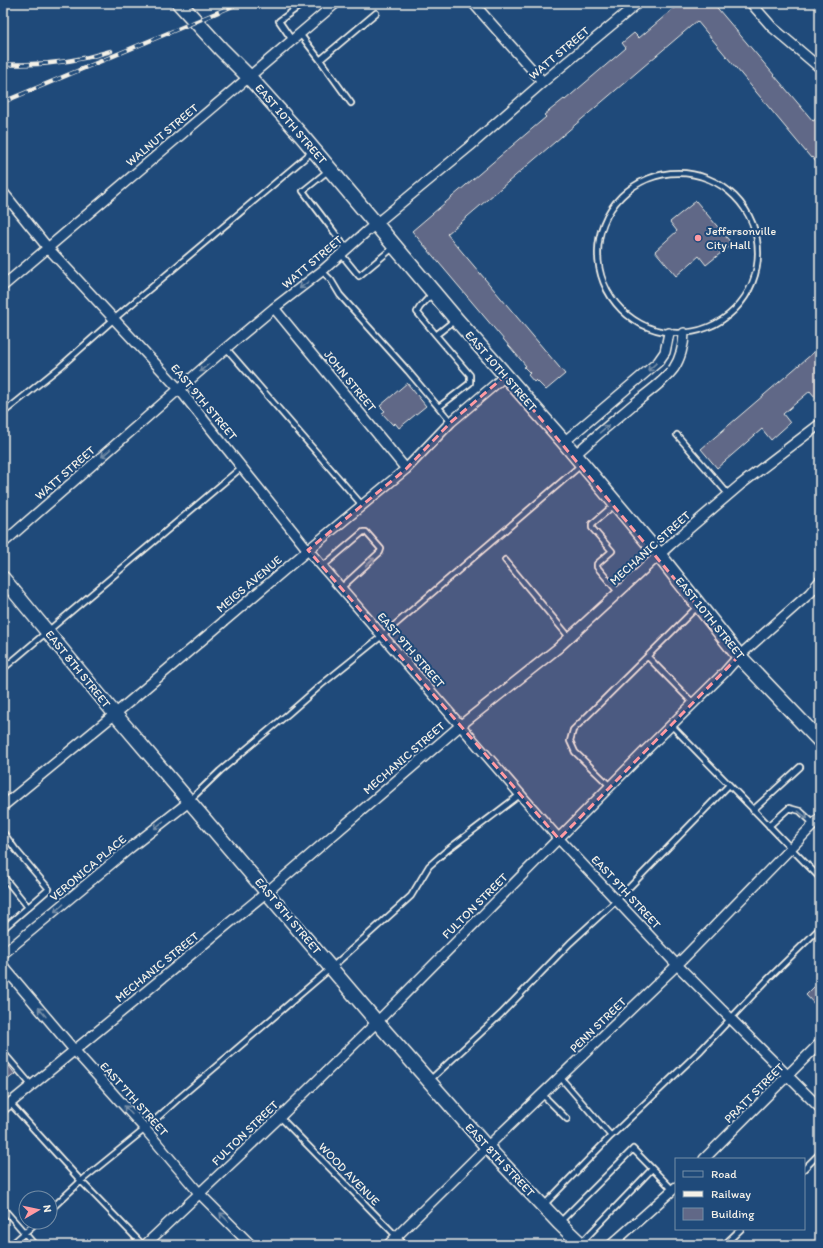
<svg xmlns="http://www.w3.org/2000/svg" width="823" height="1248" font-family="Itim,sans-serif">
  <rect width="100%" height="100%" fill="#1f4a7a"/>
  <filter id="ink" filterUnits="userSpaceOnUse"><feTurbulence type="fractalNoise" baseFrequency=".025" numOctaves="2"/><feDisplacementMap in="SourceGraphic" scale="8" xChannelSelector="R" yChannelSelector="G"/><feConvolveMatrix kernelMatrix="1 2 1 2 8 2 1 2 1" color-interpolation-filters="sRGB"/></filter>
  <g filter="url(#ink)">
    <path fill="#616887" stroke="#f4f1e8" d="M680 3H713L813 121 816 119 820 124V167L812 157 811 158 697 21 447 234 565 374 546 390 536 380 534 382 528 375 530 373 524 367 526 366 412 231 546 117 544 115 564 99 565 100 626 48 622 43 634 33 639 38Z
      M696 201 732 244 706 265 699 256 676 276 655 251 677 231 670 222Z
      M820 347V403L810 391 783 414 790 423 771 440 762 429 717 468 701 449Z
      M407 383 426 406 399 428 395 423 393 425 382 413 385 411 380 406Z
      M820 981V1010L806 995Z
      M3 1058 15 1074 3 1083Z"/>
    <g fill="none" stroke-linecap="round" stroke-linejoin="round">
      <g stroke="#f4f1e8" stroke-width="8">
        <path id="lane" d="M300 34 320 60 376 13
          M292 40 279 21 304 3
          M320 60 351 103
          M329 170 303 191 347 249
          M598 253a80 80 0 1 1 160 0a80 80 0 1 1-160 0Z
          M341 254 359 276 394 247
          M322 271 331 280 340 295 408 371 451 422
          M433 293 420 307 417 312 436 335
          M226 348 362 505
          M439 407 470 383V375L436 335 455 320
          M3 413 60 367 114 319 313 151
          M677 435 729 495
          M614 505 592 524V528L612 551 597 564V567L619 593
          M505 560 570 638
          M322 567 363 532H366L381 549 380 552 341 588
          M648 657 693 703
          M3 669 242 467
          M671 725 820 878
          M610 786 575 752 570 741 573 730 697 607
          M190 800 220 771 288 714 321 685 383 635 581 465
          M753 810 800 767
          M769 826 789 808 800 811 814 824
          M3 832 16 850 49 889 3 929
          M3 876 28 907
          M3 1052 32 1086
          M430 1080 501 1014 570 943 617 900 729 785
          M542 1094 567 1119
          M10 1103 81 1181 143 1245
          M280 1117 405 1245
          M611 1136 701 1050 769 978 820 928
          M804 1169 820 1153
          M544 1205 611 1136 560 1077
          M3 1208 35 1245
          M50 1210 81 1181 145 1129 178 1099 331 968 400 906 411 896 429 866 446 851 521 794
          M560 1222 633 1149 673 1190
          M582 1242 652 1169
          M11 1245 37 1222
          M724 1245 741 1229"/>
      </g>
      <g stroke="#f4f1e8" stroke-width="12">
        <path id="street" d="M473 3 543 82
          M751 3 772 27 820 68
          M3 192 48 248 179 389 308 550 559 839 677 965 820 1108
          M3 286 336 3
          M274 308 406 469
          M564 442 658 362 665 352 669 333
          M575 455C594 437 615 420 635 403 648 392 664 382 674 368 680 359 684 345 684 333
          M3 543 226 348 274 308 322 271 366 232 470 146 543 82 638 3
          M3 806 115 714 308 550 406 469 451 422 505 376
          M3 954 130 848 190 801
          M3 966 75 1051 145 1129 199 1193 251 1245
          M3 1109 267 892 461 725 558 648 671 544 740 485 820 424
          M704 1159 820 1043
          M145 1245 280 1117 377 1022 644 752 724 673 739 656 810 593 820 581
          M388 1245 487 1147 677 965 820 818
          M611 1245 676 1187"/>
      </g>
      <g stroke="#f4f1e8" stroke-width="16">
        <path id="secondary" d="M3 578 115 714 377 1022 487 1147 559 1223 582 1245"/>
      </g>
      <g stroke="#f4f1e8" stroke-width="17">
        <path id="primary" d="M179 3 221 49 249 77 301 135 456 319 564 442 659 555 739 656 820 741"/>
      </g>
      <use href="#lane" stroke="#1f4a7a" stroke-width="4.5"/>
      <use href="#street" stroke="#1f4a7a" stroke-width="9"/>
      <use href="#secondary" stroke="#1f4a7a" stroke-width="13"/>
      <use href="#primary" stroke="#1f4a7a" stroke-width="14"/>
      <g stroke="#f4f1e8" stroke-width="4.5">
        <path id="rail" d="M815 3 820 6
          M3 64C39 66 76 62 111 51
          M3 102 240 3"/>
      </g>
      <use href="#rail" stroke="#1f4a7a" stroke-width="3" stroke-dasharray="9" stroke-linecap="butt"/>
    </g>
    <defs><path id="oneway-shaft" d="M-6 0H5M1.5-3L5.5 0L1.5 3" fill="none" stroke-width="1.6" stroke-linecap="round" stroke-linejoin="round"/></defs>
    <g stroke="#748da6">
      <use href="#oneway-shaft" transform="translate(304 285) rotate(142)"/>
      <use href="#oneway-shaft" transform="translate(652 367) rotate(137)"/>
      <use href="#oneway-shaft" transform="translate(204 368) rotate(140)"/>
      <use href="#oneway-shaft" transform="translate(604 429) rotate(-40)"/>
      <use href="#oneway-shaft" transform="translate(106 453) rotate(139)"/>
      <use href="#oneway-shaft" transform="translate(370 562) rotate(-42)"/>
      <use href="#oneway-shaft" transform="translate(803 815) rotate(39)"/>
      <use href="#oneway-shaft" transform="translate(159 825) rotate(141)"/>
      <use href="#oneway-shaft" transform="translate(59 908) rotate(140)"/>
      <use href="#oneway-shaft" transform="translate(42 1012) rotate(-130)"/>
      <use href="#oneway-shaft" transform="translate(128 1110) rotate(-132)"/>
      <use href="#oneway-shaft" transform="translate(224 1217) rotate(-135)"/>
    </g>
  </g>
  <path fill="#ff9aa2" fill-opacity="0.2" stroke="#ff9aa2" stroke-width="3" stroke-dasharray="8 5" stroke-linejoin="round" d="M505 376 739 656 559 839 308 550 406 469 451 422Z"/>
  <circle fill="#ff9aa2" stroke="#1f4a7a" stroke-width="1.5" cx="698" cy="238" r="4"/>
  <g text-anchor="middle" stroke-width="4" stroke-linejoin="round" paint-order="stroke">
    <g font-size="12" fill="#f4f1e8" stroke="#1f4a7a">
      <text transform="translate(559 53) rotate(-40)" y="4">WATT STREET</text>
      <text transform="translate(291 124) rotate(49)" y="4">EAST 10TH STREET</text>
      <text transform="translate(162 135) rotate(-40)" y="4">WALNUT STREET</text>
      <text transform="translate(312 262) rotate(-40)" y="4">WATT STREET</text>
      <text transform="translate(501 371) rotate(49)" y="4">EAST 10TH STREET</text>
      <text transform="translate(350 381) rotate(51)" y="4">JOHN STREET</text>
      <text transform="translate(204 402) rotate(50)" y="4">EAST 9TH STREET</text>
      <text transform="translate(65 473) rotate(-41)" y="4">WATT STREET</text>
      <text transform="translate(650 548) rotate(-42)" y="4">MECHANIC STREET</text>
      <text transform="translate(249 584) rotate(-40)" y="4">MEIGS AVENUE</text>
      <text transform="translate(710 618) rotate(51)" y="4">EAST 10TH STREET</text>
      <text transform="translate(411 650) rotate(49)" y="4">EAST 9TH STREET</text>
      <text transform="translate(78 669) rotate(51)" y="4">EAST 8TH STREET</text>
      <text transform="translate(404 758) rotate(-41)" y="4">MECHANIC STREET</text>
      <text transform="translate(88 868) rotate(-40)" y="4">VERONICA PLACE</text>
      <text transform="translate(626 892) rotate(47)" y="4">EAST 9TH STREET</text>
      <text transform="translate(475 906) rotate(-45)" y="4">FULTON STREET</text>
      <text transform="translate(288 916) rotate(50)" y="4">EAST 8TH STREET</text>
      <text transform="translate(157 967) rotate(-39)" y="4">MECHANIC STREET</text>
      <text transform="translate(598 1025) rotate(-44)" y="4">PENN STREET</text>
      <text transform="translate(754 1093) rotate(-45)" y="4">PRATT STREET</text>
      <text transform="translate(134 1099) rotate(48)" y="4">EAST 7TH STREET</text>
      <text transform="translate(245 1133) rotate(-44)" y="4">FULTON STREET</text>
      <text transform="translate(500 1160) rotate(47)" y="4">EAST 8TH STREET</text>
      <text transform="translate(349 1174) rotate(46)" y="4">WOOD AVENUE</text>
    </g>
    <g font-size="12" fill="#f4f1e8" stroke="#1f4a7a" text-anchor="start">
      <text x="706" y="235">Jeffersonville<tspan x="706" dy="14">City Hall</tspan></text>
    </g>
  </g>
  <rect width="823" height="1248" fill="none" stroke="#1f4a7a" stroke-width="16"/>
  <rect x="8" y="8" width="807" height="1232" fill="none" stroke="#f4f1e8" stroke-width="1.5" filter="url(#ink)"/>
  <rect x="675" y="1158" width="130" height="72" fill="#1f4a7a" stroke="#748da6"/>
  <rect x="683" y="1171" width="20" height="6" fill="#1f4a7a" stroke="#748da6"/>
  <text x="711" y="1178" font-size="12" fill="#f4f1e8">Road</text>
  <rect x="683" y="1191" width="20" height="6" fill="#f4f1e8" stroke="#748da6"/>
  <text x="711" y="1198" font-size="12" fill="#f4f1e8">Railway</text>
  <rect x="683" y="1208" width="20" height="12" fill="#616887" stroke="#748da6"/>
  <text x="711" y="1218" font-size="12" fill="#f4f1e8">Building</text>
  <g transform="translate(38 1210) rotate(81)"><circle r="19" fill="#1f4a7a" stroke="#748da6"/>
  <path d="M0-3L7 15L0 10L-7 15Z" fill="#ff9aa2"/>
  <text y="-6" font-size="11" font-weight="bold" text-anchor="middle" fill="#f4f1e8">N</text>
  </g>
</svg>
